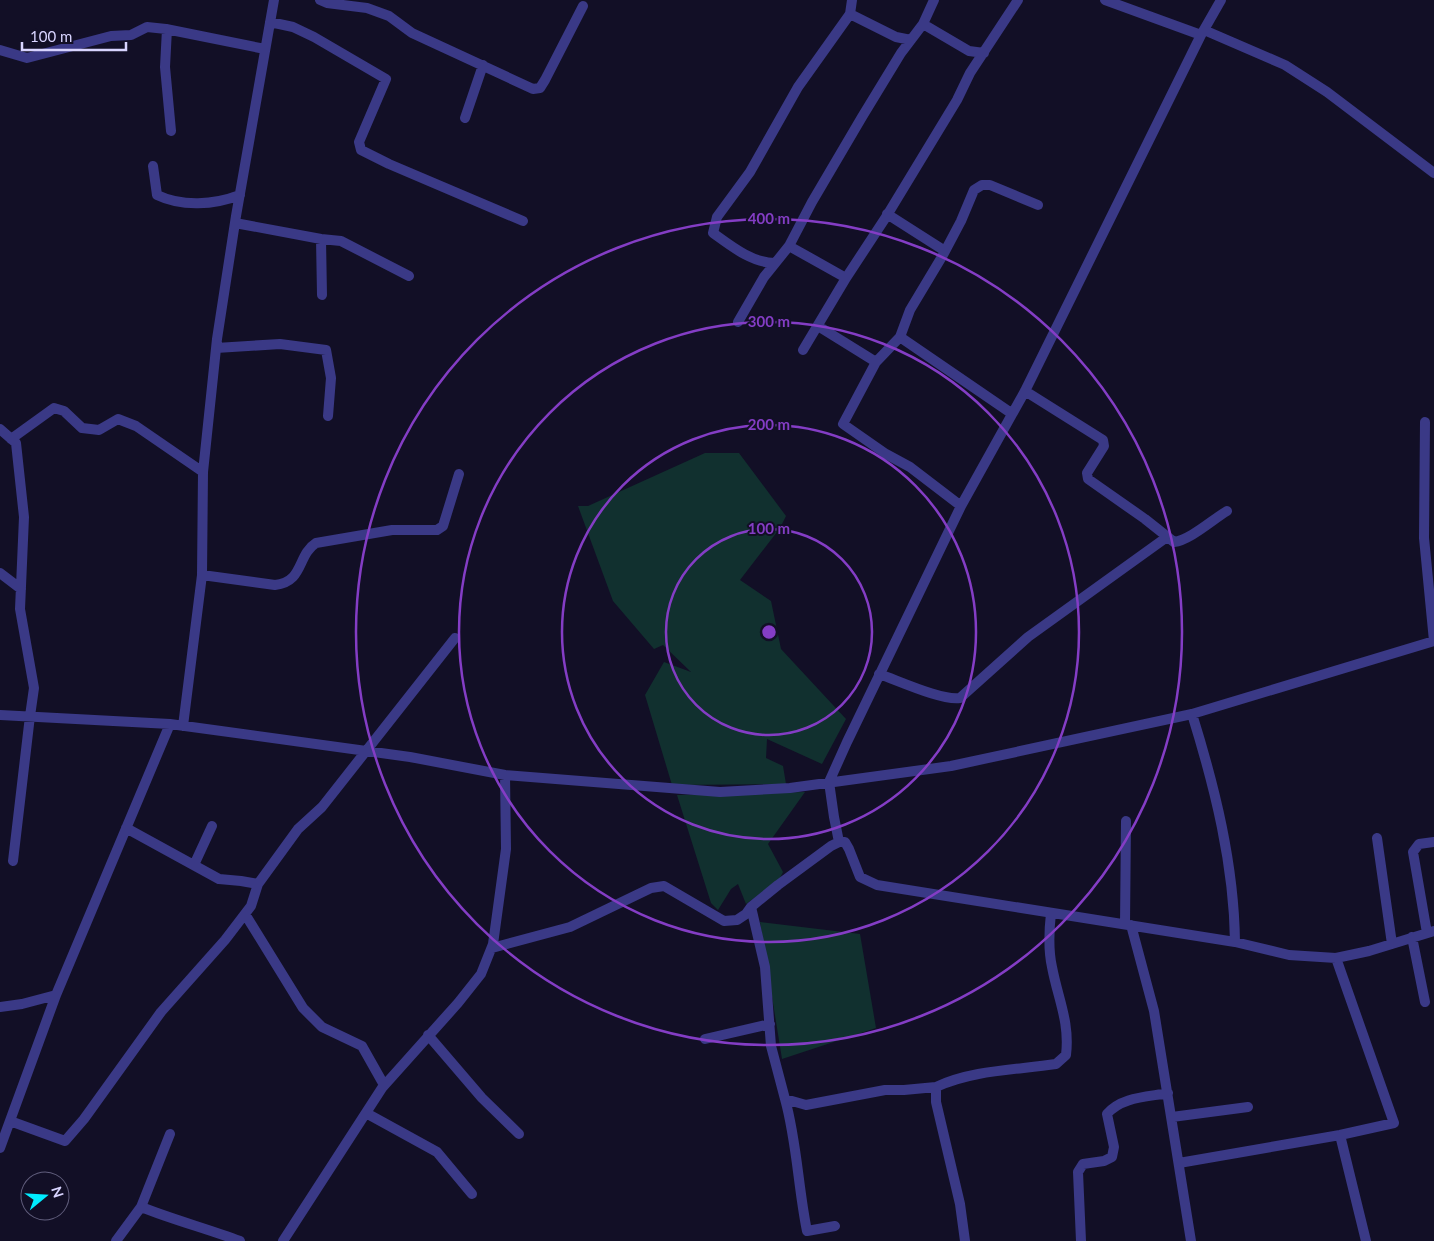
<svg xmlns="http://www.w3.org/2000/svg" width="1434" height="1241" font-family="Lato,sans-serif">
  <rect width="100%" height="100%" fill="#120f26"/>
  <path fill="#11302f" d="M705 453H739L786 516 780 528 740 580 771 601 781 649 846 719 822 764 767 739 766 758 783 766 786 784 672 785 645 695 664 662 691 672 663 645 654 649 613 601 578 506H588Z
    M805 792 768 844 783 872 779 880 746 904 738 884 731 889 718 910 711 903 677 795Z
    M760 922 860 934 876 1028 782 1059Z"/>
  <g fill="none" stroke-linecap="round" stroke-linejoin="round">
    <path stroke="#3a3986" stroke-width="10" d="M320 0 327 3 367 8 389 16 412 33 533 89 540 88 545 80 583 6
      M1105 0 1201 35
      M850 14 896 37 911 40
      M270 22 293 27 314 37 386 79 359 142 361 150 389 164 523 221
      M923 24 969 51 984 53
      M167 29 165 67 171 131
      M1204 30 1285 65 1327 92 1434 173
      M0 50 27 58 111 36 131 35 147 27 166 29 265 49
      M465 118 483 65
      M153 166 157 195C182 207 214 205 240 195
      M887 214 945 251
      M235 223 321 239 341 241 409 276
      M321 239 322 295
      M789 246 846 278
      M775 263C752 263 731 246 713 233L717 217 750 172 798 87 850 14 852 0
      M738 322 764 277 789 246 812 202 862 117 901 53 923 24 934 0
      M818 326 876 362
      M900 337 1011 413
      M216 348 280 344 326 350 331 378 328 416
      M803 350 846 278 886 217 957 100 970 73 1018 0
      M1025 391 1103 440 1104 446 1087 473 1088 479 1145 519 1174 542C1190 540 1212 520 1227 511
      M1425 422 1424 538 1434 641
      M0 429 16 443 24 517 20 609 34 688 30 716
      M11 439 54 408 64 411 82 428 99 430 118 419 136 426 203 472
      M961 506 910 467 886 454 843 424 876 362 900 337 910 310 943 255 961 221 974 190 982 185H990L1038 205
      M0 573 21 589
      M202 575 275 585C304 582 297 555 316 543L392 530H437L443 526 459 474
      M879 674C897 680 942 701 960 698L1028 637 1167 537
      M1192 714C1215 788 1234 864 1235 942
      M0 715 170 724 410 757 505 775 720 792 790 788 951 766 1192 714 1434 641
      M183 726 202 575 203 472 217 339 236 216 274 0
      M126 828 219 879 241 881 258 884
      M1377 838 1392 944
      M839 842 834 817 829 782 847 742 961 506 1025 391 1201 35 1221 0
      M13 861 30 716
      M194 865 212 826
      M751 907 765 967 771 1046 785 1099
      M245 914 303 1008 322 1027 362 1046 384 1085
      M1125 924 1126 821
      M1131 925 1154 1011 1191 1241
      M1427 933 1413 852 1419 844 1434 842
      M1412 937 1425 1002
      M492 948 570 927 651 888 664 886 724 921 737 920 746 914 751 907 778 885 831 846 839 842H845L849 849 860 877 877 885 1235 942 1289 955 1336 958 1394 1123 1340 1135 1179 1163
      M1336 958 1369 951 1434 931
      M0 1007 22 1004 56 995
      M428 1035 482 1098 519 1134
      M705 1039 770 1024
      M366 1113 437 1152 472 1194
      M1172 1117 1248 1107
      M10 1121 65 1141 84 1119 161 1012 225 940 251 906 258 884 298 829 322 807 455 638
      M1340 1135 1366 1241
      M0 1148 56 995 170 724
      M141 1207C174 1220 208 1229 240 1241
      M835 1226 807 1231C798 1187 797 1142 785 1099L806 1105 885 1090H904L936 1087
      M116 1241 141 1207 170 1134
      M283 1241 382 1088 458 1003 481 974 493 944 506 849 505 775
      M965 1241 960 1204 936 1102V1087C972 1070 1016 1070 1056 1064L1066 1055C1070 1022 1058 999 1052 967 1048 949 1049 931 1051 913
      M1081 1241 1078 1172 1083 1164 1104 1161 1112 1157 1114 1147 1107 1114C1121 1097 1147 1097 1168 1093"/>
  </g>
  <g fill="none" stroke="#843dc5" stroke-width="2.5">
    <circle cx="769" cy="632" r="103"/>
    <circle cx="769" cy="632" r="207"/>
    <circle cx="769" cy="632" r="310"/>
    <circle cx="769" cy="632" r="413"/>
  </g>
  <circle cx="769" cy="632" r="8" fill="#843dc5" stroke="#120f26" stroke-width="2.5"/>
  <g font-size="15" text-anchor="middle" font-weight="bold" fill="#843dc5" stroke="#120f26" stroke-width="4" stroke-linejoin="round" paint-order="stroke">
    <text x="769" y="224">400 m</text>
    <text x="769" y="327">300 m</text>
    <text x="769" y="430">200 m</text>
    <text x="769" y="534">100 m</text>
  </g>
  <g transform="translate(45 1196) rotate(72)"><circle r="24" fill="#120f26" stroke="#615e7d"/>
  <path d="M0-4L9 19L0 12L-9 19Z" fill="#00ecff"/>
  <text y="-8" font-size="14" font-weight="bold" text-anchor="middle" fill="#d8d4ff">N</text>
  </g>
  <path d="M22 42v8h104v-8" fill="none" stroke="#d8d4ff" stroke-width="2.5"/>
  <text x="30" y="42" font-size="15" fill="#d8d4ff" stroke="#120f26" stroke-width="4" paint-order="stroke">100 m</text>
</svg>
